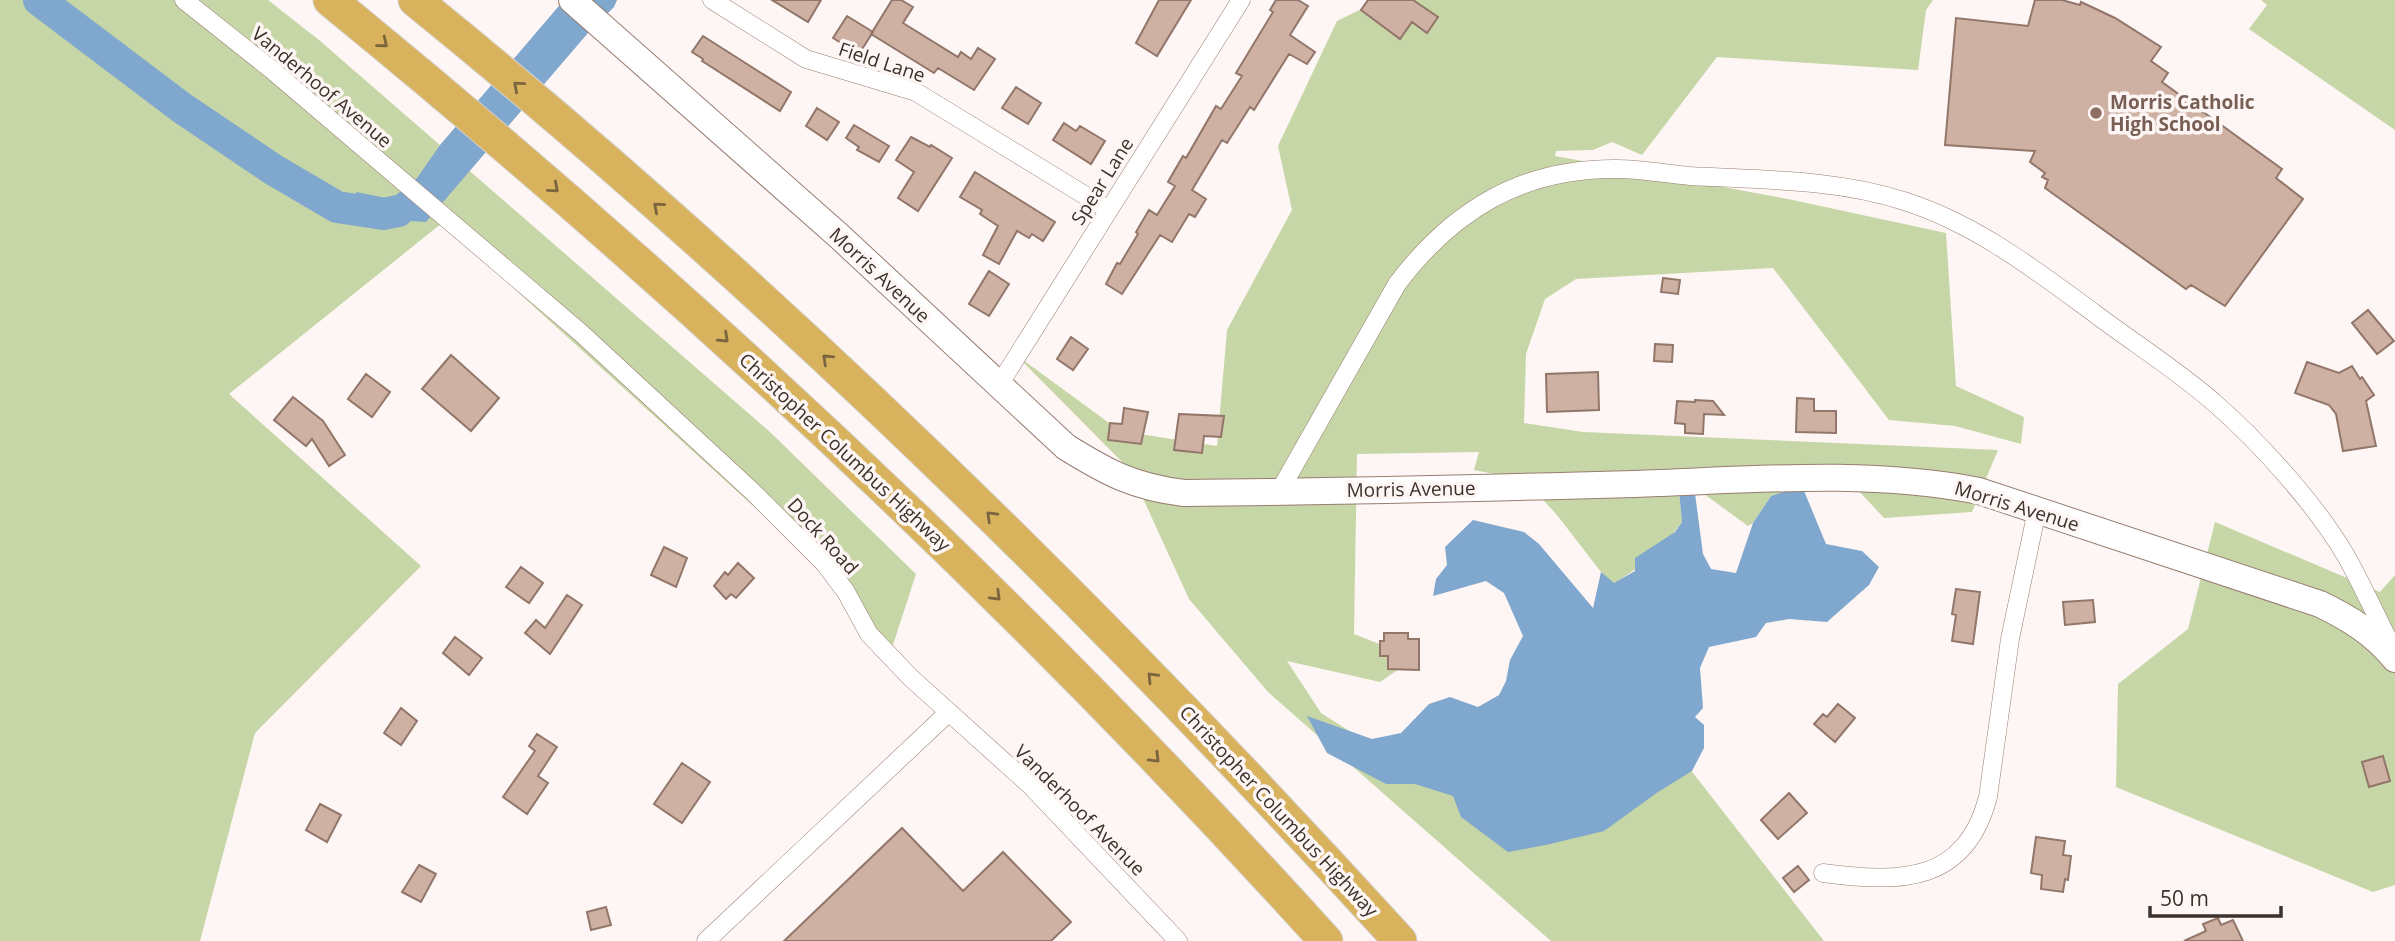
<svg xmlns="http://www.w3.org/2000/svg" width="2395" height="941" font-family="'Open Sans',sans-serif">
  <rect width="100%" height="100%" fill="#fdf6f4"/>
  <path fill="#c7d6a6" d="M0 0H268L319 40 769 431 916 574 890 654 829 575 442 223 229 394 421 566 255 733 200 941H0Z
    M1380 0H1933L1926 10 1918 70 1717 57 1642 155 1612 142 1593 150 1556 151 1555 156 1788 199 1946 233 1956 386 2024 417 2021 444 1955 426 1889 420 1773 268 1576 279 1545 299 1526 354 1524 423 1583 432 1998 450 1972 512 1884 518 1844 475 1771 496 1753 523 1748 526 1693 486 1679 491 1682 522C1664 547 1640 568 1613 584L1601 572 1557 515 1525 480 1474 470 1479 452 1357 454 1354 634 1415 658 1380 682 1287 661 1321 713 1381 751 1672 746 1824 941H1551L1268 692 1189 599 1130 470 1015 354 1120 431 1217 446 1227 330 1292 210 1278 146 1337 21Z
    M2261 0H2395V130L2249 29 2267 5Z
    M2215 522 2380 592 2395 575V885L2373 892 2116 787 2118 684 2188 629Z"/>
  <path fill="#80a7cd" d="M564 0H617L614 7 588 33 426 222 392 220 355 214 356 192 391 199 417 178 440 145Z
    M1694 486 1703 554 1711 569 1736 573 1753 523 1771 496 1802 486 1826 544 1862 551 1879 567 1869 585 1827 622 1789 619 1766 623 1756 637 1709 647 1700 668 1703 708 1695 717 1704 725V748L1692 771 1658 792 1604 831 1546 845 1508 852 1461 817 1453 796 1415 784H1386L1327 753 1307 716 1372 739 1401 733 1429 704 1450 697 1478 707 1499 695 1506 681 1510 660 1523 636 1504 593 1486 581 1433 596 1436 579 1447 565 1445 547 1473 520 1524 532 1539 544 1593 608 1601 572 1614 583 1635 571V558L1675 532 1682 522 1679 491Z"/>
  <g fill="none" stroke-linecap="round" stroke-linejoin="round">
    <path stroke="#80a7cd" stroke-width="32" d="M39 0 182 108 274 170 337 207 383 214 398 211"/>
  </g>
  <path fill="#cfb1a4" stroke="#917669" stroke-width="2" d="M772 0H821L808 22Z
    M892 0H901L913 7 903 23 958 57 961 52 971 59 978 48 995 59 974 90 938 68 934 73 871 34Z
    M1159 0H1191L1157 56 1136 43Z
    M1276 0H1298L1308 6 1290 35 1315 52 1307 64 1289 54 1254 110 1250 107 1227 143 1222 140 1192 190 1206 199 1195 217 1189 214 1172 242 1160 235 1122 294 1106 284 1117 263 1120 264 1138 234 1136 232 1149 210 1157 215 1175 186 1168 182 1183 156 1186 158 1216 106 1221 109 1242 76 1236 73 1273 12 1270 10Z
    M1368 0H1413L1438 17 1427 33 1412 22 1400 39 1361 10Z
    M2035 0H2062L2080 5 2081 2 2115 18 2161 47 2151 61 2168 73 2162 82 2282 169 2276 178 2303 199 2225 306 2191 285 2186 289 2045 188 2048 180 2042 177 2045 173 2030 162 2035 151 1945 145 1956 18 2028 26Z
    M847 16 873 32 859 54 833 38Z
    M703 36 791 92 780 111 702 61 703 59 692 52Z
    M1016 87 1041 103 1028 124 1002 108Z
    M817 108 839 122 827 140 806 126Z
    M1064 123 1076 131 1080 126 1105 141 1091 164 1053 140Z
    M854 125 889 146 879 162 857 150 859 147 846 138Z
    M911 137 930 147 931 145 952 158 918 211 898 198 914 172 896 160Z
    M975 172 1055 222 1043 241 1032 234 1029 238 1017 231 999 264 983 255 998 226 980 214 982 210 960 197Z
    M989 271 1009 284 989 316 969 304Z
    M1663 278 1680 280 1678 294 1661 292Z
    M2368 310 2394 341 2377 354 2352 323Z
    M1071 337 1088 349 1073 370 1057 359Z
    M1655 344 1673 345 1672 362 1654 361Z
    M451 355 499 398 471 431 422 389Z
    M2307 362 2339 373 2352 366 2360 379 2362 377 2374 395 2366 401 2376 446 2343 451 2336 414 2329 405 2295 393Z
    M1598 372 1599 410 1547 412 1546 374Z
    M366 374 390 392 372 417 348 399Z
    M293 397 323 421 345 455 329 466 312 439 306 446 274 420Z
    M1797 398 1814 399V411H1836V433L1796 432Z
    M1695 400 1713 401 1724 415 1704 414 1703 434 1685 433V424L1675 423 1677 401 1695 402Z
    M1124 408 1148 412 1141 444 1108 440 1110 423 1122 424Z
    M1179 414 1224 416 1221 437 1204 436 1202 453 1174 450Z
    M664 547 687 558 676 587 651 575Z
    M738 563 754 578 736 598 731 594 726 599 714 586 725 572 728 575Z
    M521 567 543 583 529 603 506 587Z
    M1956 589 1980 592 1973 644 1952 641 1956 615 1952 614Z
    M567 595 582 605 550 654 525 633 536 620 545 628Z
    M2093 600 2095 622 2065 625 2063 602Z
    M1384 633H1408V639H1419V670L1388 669V656H1380V641H1384Z
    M455 637 482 658 469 675 443 653Z
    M1838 704 1855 718 1835 742 1814 724 1823 714 1827 717Z
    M401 708 417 721 401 745 384 733Z
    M537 734 557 747 538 776 548 783 527 814 503 797 535 751 529 746Z
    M2383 756 2390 781 2369 787 2362 762Z
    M682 763 710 782 682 823 654 804Z
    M1789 793 1807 813 1778 839 1761 820Z
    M320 804 341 815 327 842 306 830Z
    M902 828 963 891 1003 852 1071 922 1051 941H784Z
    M2036 837 2065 841 2063 855 2071 856 2068 880 2065 879 2063 892 2041 889 2042 875 2031 873Z
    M419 865 436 874 421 902 402 892Z
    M1798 866 1809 880 1794 892 1783 878Z
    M606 907 611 925 591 930 587 912Z
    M2218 918 2221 925 2233 920 2243 941H2184L2206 931 2203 924Z"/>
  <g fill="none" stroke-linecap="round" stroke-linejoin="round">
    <g stroke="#987d71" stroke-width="19">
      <path id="street" d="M184 0 272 70 581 333 754 493 825 564 846 592 869 634 911 678 1031 786 1178 941
        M712 0 806 59 916 92 1109 210
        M999 385 1241 0
        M1279 492 1397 284C1453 210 1522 168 1617 169 1641 169 1666 174 1690 176 1761 180 1836 179 1904 201 1976 224 2034 269 2094 313 2135 344 2180 372 2218 406 2261 444 2317 506 2346 556 2363 586 2377 618 2393 649
        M1823 873C1900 883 1965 884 1988 797L2010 639 2037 510
        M706 941 949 712"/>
    </g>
    <g stroke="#987d71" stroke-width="28">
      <path id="secondary" d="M572 0 839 236 1066 447C1108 473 1134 487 1184 493 1335 492 1485 488 1635 484 1750 480 1866 469 1979 491L2320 604C2349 618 2375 634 2395 659"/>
    </g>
    <g stroke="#d4d2d0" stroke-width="35">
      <path id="highway" d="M330 0C684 289 1019 602 1326 941
        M415 0C768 286 1094 605 1400 941"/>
    </g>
    <use href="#street" stroke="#fff" stroke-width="18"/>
    <use href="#secondary" stroke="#fff" stroke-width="26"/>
    <use href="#highway" stroke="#d9b25e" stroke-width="33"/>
  </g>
  <defs><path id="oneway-chevron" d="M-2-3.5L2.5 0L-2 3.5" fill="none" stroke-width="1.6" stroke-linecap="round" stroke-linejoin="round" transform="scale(1.75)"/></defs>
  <g stroke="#7b653f">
    <use href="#oneway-chevron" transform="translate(383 43) rotate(39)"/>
    <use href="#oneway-chevron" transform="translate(518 86) rotate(-139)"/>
    <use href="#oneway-chevron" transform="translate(554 188) rotate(41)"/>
    <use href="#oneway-chevron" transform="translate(658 207) rotate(-139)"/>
    <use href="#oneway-chevron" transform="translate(724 338) rotate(43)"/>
    <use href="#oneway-chevron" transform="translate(827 359) rotate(-137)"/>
    <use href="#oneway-chevron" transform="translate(991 516) rotate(-136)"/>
    <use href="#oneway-chevron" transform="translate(996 596) rotate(45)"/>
    <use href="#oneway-chevron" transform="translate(1152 677) rotate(-134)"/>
    <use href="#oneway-chevron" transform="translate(1155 758) rotate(45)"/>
  </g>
  <circle fill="#8d6e63" stroke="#fdf6f4" stroke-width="2.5" cx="2096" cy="113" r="7"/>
  <g text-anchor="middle" stroke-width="7" stroke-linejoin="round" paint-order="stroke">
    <g font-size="19" fill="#3c312b" stroke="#fdf6f4">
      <text transform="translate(882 62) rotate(18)" y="7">Field Lane</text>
      <text transform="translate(322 87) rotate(40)" y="7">Vanderhoof Avenue</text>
      <text transform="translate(1102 181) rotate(-58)" y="7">Spear Lane</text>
      <text transform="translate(880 275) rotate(43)" y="7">Morris Avenue</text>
      <text transform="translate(845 452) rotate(43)" y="7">Christopher Columbus Highway</text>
      <text transform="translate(1411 489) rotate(-1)" y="7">Morris Avenue</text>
      <text transform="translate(2017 506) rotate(17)" y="7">Morris Avenue</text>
      <text transform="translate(823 536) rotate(48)" y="7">Dock Road</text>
      <text transform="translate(1080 810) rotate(45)" y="7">Vanderhoof Avenue</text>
      <text transform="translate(1279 811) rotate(47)" y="7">Christopher Columbus Highway</text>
    </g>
    <g font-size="19" font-weight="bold" fill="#785e54" stroke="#fdf6f4" text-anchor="start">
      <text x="2110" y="109">Morris Catholic<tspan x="2110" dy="22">High School</tspan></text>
    </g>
  </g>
  <path d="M2150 906v10h131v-10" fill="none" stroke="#3c312b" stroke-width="3.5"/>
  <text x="2160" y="906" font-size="21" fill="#3c312b" stroke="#fdf6f4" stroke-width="5" paint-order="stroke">50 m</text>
</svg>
